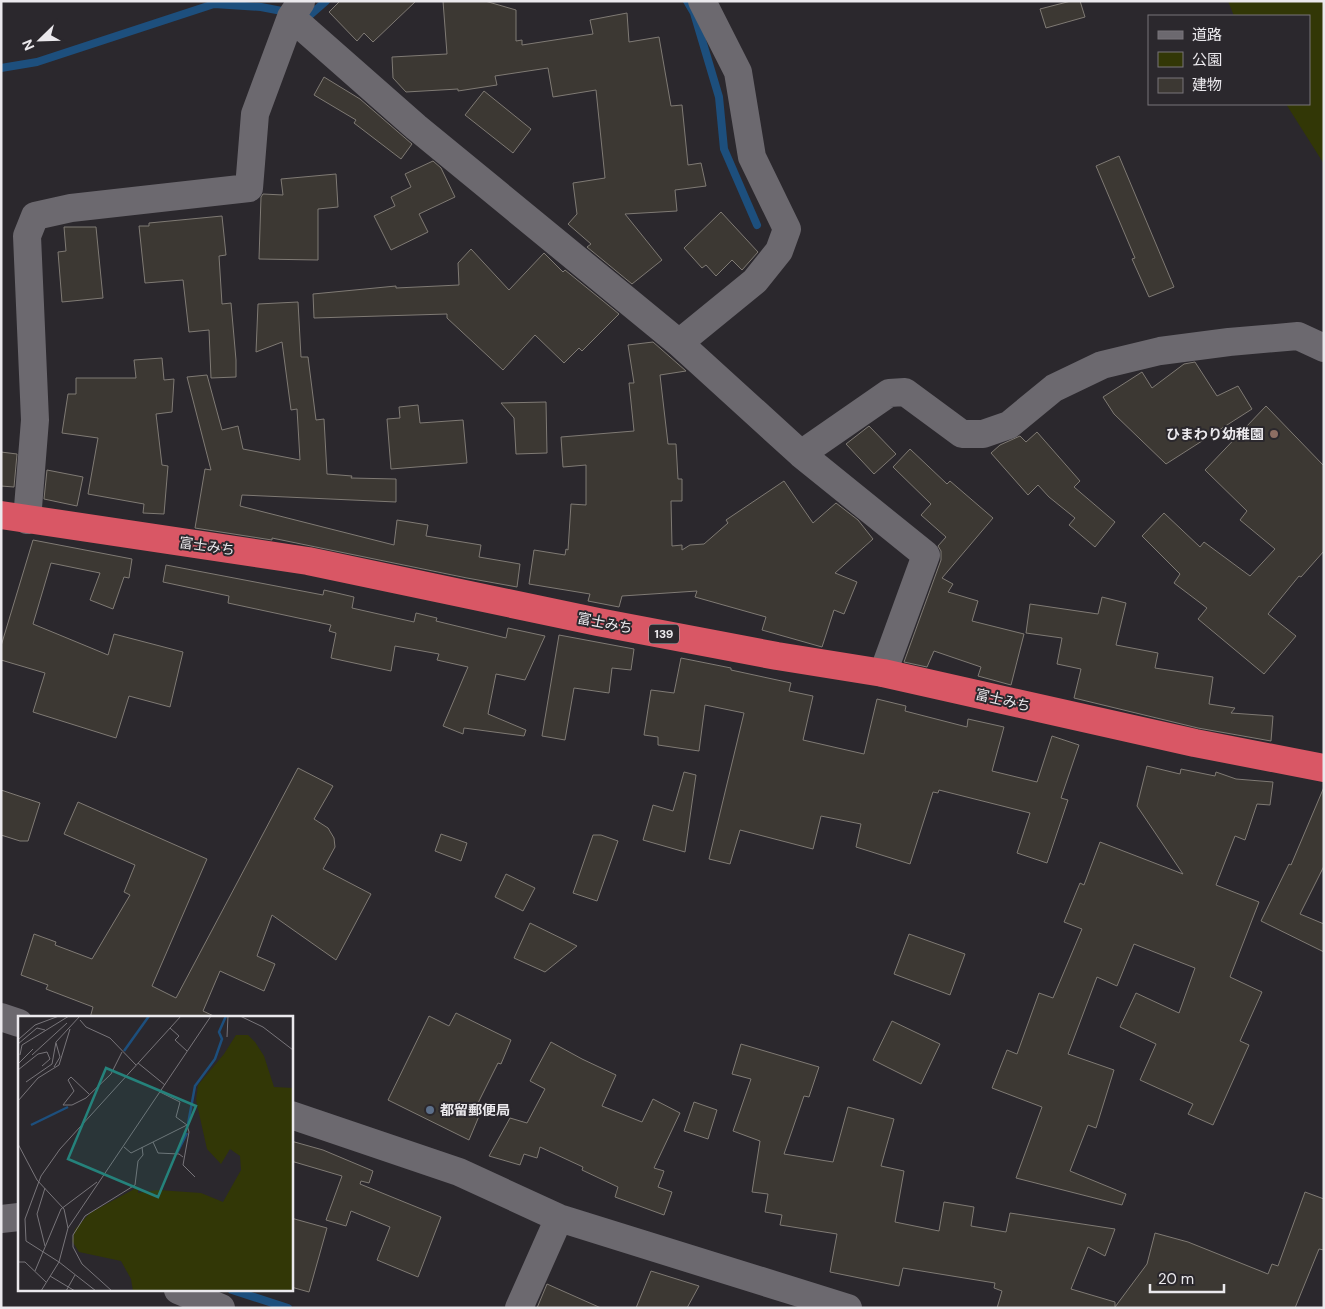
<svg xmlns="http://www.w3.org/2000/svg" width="1325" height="1309" font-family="'DM Sans','Noto Sans JP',sans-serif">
  <rect width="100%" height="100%" fill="#2b282d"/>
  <path fill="#323706" d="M1228 1H1324V164L1286 104H1309V16H1234Z"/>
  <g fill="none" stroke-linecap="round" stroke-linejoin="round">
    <path stroke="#1d4f7d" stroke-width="8" d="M687 1 694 13 719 97 724 149 757 225
      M301 14 310 15 326 1
      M1 68 37 62 214 4 261 7 287 12
      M232 1290 288 1308"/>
  </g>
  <path fill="#3c3833" stroke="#7f7a74" d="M340 1H416L373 42 364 33 357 41 329 12Z
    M443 1H485L516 10V41L522 40V45L593 34 590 20 627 13 629 42 659 37 671 106 682 105 688 165 701 163 706 186 675 190 677 211 625 214 662 260 632 284 587 247 591 244 568 224 577 214 573 183 605 178 596 90 553 97 548 68 495 76 497 85 458 91V89L406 92 393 78 392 57 447 54Z
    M1071 1H1080L1085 17 1046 28 1040 9Z
    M324 77 360 99 412 144 401 159 354 123 356 120 314 95Z
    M484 91 531 129 513 153 465 115Z
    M1119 156 1174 287 1149 297 1132 259 1135 258 1096 166Z
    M433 161 441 168 455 197 419 214 428 232 391 250 374 216 395 206 391 197 411 187 405 174Z
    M336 174 338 207 318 209V260L259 259 261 197 263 194 283 195 281 179Z
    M721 212 758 252 742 270 732 260 716 276 706 265 702 268 684 248Z
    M222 216 226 255 219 256 222 304 231 303 236 360V377L211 378 209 330 189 332 183 280 145 283 139 226H149V223Z
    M64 227H96L103 298 62 302 58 252 66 251Z
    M471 249 509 290 544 253 563 272 565 270 619 314 582 351 579 348 564 363 535 335 503 370 447 318V314L314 318 313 294 396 286V288L459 285 458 263Z
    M298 302 301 357H308L316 420 324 419 327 474 352 476 351 478 396 479V502L242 495 240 506 394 545 397 520 428 525 426 536 481 545 479 557 520 564 517 587 467 578 272 538V540L195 528 205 469 211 470 187 377 207 375 222 430 238 426 243 449 300 460 297 409 291 410 282 342 256 352 258 304Z
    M653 342 686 371 660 375 668 444H676L678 479H682V501H671L672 546 682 545V550L690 545 704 544 728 523 726 520 784 481 813 523 836 503 858 520 873 539 835 573 857 582 844 614 834 610 822 647 762 630 766 617 695 597 697 591 622 596 619 607 588 601 590 594 529 584 534 550 565 555 566 549 568 550 571 504 586 505V465L563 467 561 437 634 431 629 383H634L628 345Z
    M162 358 164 380 174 379 172 412 156 414 162 465 168 466 164 514 143 513 144 504 88 494 98 438 62 433 68 394H76V378H136L134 360Z
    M1195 362 1217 396 1238 386 1252 409 1166 464 1114 414 1103 397 1142 372 1152 388 1184 364Z
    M546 402 547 453 516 454 514 418 501 403Z
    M418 405 420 423 463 420 467 463 391 469 387 419 400 418 399 407Z
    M1266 406 1324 466V551L1301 577 1299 576 1268 614 1296 636 1264 674 1198 619 1207 608 1174 583 1180 574 1142 536 1164 513 1200 547 1204 542 1250 576 1275 549 1240 520 1247 511 1205 470Z
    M869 426 896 454 874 474 846 444Z
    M1037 432 1080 481 1074 487 1115 522 1095 547 1069 525 1075 518 1049 497 1038 485 1028 495 991 453 1000 445 1020 436 1026 442Z
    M910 449 947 484 950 481 993 518 942 578 953 584 948 592 978 601 972 621 1024 634 1011 685 978 676 981 667 934 651 927 667 904 662 941 560V551L938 546 946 537 921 515 931 504 893 467Z
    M1 452 17 454 14 487 1 486Z
    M47 470 83 477 77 506 44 499Z
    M33 540 132 559 129 578 124 577 113 609 90 600 100 573 51 563 33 624 108 655 114 634 183 652 170 707 129 696 116 738 33 712 45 673 1 660V646Z
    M166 565 323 595 324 590 354 597 352 608 414 622 416 613 437 618 436 621 506 638 508 628 545 636 525 680 496 674 488 714 526 730 524 736 464 728 463 734 443 726 468 667 437 660 439 654 395 646 391 671 331 658 336 633 329 631 331 625 228 603 229 596 163 582Z
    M1102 597 1126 603 1116 645 1158 653 1155 668 1213 677 1209 704 1235 708 1231 713 1273 716 1271 741 1198 728 1074 698 1081 669 1057 664 1062 638 1026 633 1030 604 1098 614Z
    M559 635 634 649 631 670 612 668 609 693 574 688 565 740 542 736Z
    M681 658 731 668V670L791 683 789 691 813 696 803 740 864 754 877 699 906 706 905 711 967 727 968 719 1004 727 992 771 1037 782 1052 736 1079 745 1061 798 1068 800 1047 863 1017 853 1030 813 939 790 938 793 933 792 910 864 856 847 861 824 821 816 813 849 740 830 730 864 709 859 744 713 705 705 699 751 658 745V737L644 735 651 690 674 693Z
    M1147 766 1180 774 1181 769 1215 776 1216 772 1236 779 1273 782 1270 805 1257 804 1245 840 1235 836 1216 885 1259 902 1230 977 1262 992 1240 1041 1249 1045 1213 1125 1188 1114 1193 1104 1140 1080 1156 1044 1120 1027 1136 993 1179 1013 1195 968 1134 944 1117 986 1097 977 1068 1054 1114 1070 1096 1128 1088 1125 1070 1171 1126 1194 1122 1205 1016 1178 1042 1107 992 1088 1007 1050 1017 1054 1039 993 1053 998 1082 929 1064 922 1080 883 1084 885 1100 842 1183 874 1137 806Z
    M298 768 333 786 314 819 328 828 334 838 335 847 323 869 371 894 336 960 272 915 257 956 275 964 264 991 220 971 203 1011 218 1018H90L93 1007 46 989 48 985 21 975 34 934 56 942 55 945 92 959 130 895 124 892 135 865 64 834 78 802 207 859 152 986 176 998Z
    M684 772 696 775 685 852 643 840 653 805 673 811Z
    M1324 787V866L1300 914 1324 924V952L1261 921 1289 864 1291 865Z
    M1 790 40 803 28 841H20L1 835Z
    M441 834 467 843 461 861 435 851Z
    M593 835H601L618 841 597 901 573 893Z
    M506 874 535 888 523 911 495 897Z
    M530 923 577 946 545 972 514 958Z
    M909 934 965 954 950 995 894 974Z
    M456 1013 511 1040 501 1064 498 1063 476 1107 482 1109 469 1140 388 1100 429 1016 449 1026Z
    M892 1021 940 1044 921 1084 873 1060Z
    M551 1042 582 1059 616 1075 602 1106 642 1122 653 1099 680 1113 654 1168 664 1171 658 1187 672 1192 664 1215 615 1197 618 1187 582 1170 583 1167 540 1147 537 1158 524 1154 520 1165 489 1156 510 1118 527 1123 545 1089 530 1081Z
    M741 1044 819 1067 809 1097 804 1096 784 1154 833 1162 848 1107 894 1119 881 1166 904 1171 895 1222 939 1231 944 1202 974 1207 971 1226 1006 1232 1010 1213 1115 1229 1105 1256 1088 1247 1071 1289 1115 1302V1307L1147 1264 1155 1233 1188 1242 1268 1274 1272 1264 1278 1266 1305 1192 1324 1199V1250L1319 1249 1295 1308H997L1002 1291 994 1288 995 1283 903 1268 899 1286 830 1272 837 1234 780 1225 782 1215 765 1212 768 1194 752 1192 760 1141 733 1131 751 1079 732 1074Z
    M694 1102 717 1110 708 1139 684 1131Z
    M291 1141 323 1150 373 1171 369 1183 361 1181 360 1184 441 1217 418 1277 377 1260 390 1227 351 1211 346 1226 326 1220 342 1176 291 1161Z
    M291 1218 327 1228 309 1292 291 1287Z
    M651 1271 699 1286 687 1308H636Z
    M547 1284 601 1308H537Z"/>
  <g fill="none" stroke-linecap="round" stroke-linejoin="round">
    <path stroke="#6c696f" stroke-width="28" d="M291 17 416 127 679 343 801 454 926 555 883 673
      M679 343 755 281 779 251 787 229 752 157 738 72 702 1
      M801 454 889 393 905 392 962 434H983L1009 425 1054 388 1102 365 1160 351 1229 342 1298 336 1324 348
      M27 520 35 420 27 236 35 216 71 208 249 188 255 114 291 17 301 2
      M1 1017 19 1023
      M291 1115 459 1172 559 1218 848 1308
      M1 1219 19 1217
      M178 1290 221 1308
      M519 1308 559 1218"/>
    <path stroke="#d95765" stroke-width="28" d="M1 515 308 561 598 622 777 656 883 673 1195 743 1324 768"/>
  </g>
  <circle fill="#8d6e63" stroke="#2b282d" stroke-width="2" cx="1274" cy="434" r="5"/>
  <circle fill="#5c6f8a" stroke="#2b282d" stroke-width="2" cx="430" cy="1110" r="5"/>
  <g text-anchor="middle" stroke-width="4" stroke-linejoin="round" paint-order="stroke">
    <rect fill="#2b282d" stroke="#b1afb3" stroke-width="1" x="649" y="624.5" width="30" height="19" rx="4"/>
    <g font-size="12" font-weight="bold" fill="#ebe9ed">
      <text x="664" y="638">139</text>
    </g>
    <g font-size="14" font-weight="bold" fill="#ebe9ed" stroke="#2b282d" text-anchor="end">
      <text x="1264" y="439">ひまわり幼稚園</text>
      <text x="440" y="1115" text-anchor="start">都留郵便局</text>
    </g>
    <g font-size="14" fill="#ebe9ed" stroke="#2b282d">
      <text transform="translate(207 546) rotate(8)" y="5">富士みち</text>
      <text transform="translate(605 623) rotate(11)" y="5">富士みち</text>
      <text transform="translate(1003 700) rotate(13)" y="5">富士みち</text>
    </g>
  </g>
  <g transform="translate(18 1016)">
    <rect width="275" height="275" fill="#2b282d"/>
    <path d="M218 19H230L237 26 246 40 256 71 275 72V275H115L113 263 103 245 61 236 54 225 57 213 72 197 120 171V177L140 174 183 177 205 186 223 154 222 140 212 133 203 148 189 133 178 84 180 69 206 38Z" fill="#323706"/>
    <path fill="none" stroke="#1d4f7d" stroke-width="2.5" d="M106 35 131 0M170 108 177 70 197 43 204 23 201 16 208 0M13 109 50 91M159 137 169 117"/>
    <path fill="none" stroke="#78757a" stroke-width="1" d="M222 0 245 11 275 34M62 4 68 11 92 22 118 49M152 12 161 20 157 24 169 35M209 21 210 0M1 23 17 9 41 0M0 28 19 12 27 14M2 39 4 29 51 0M14 39 49 7M120 47 147 69M0 48 15 33M36 51 42 41 38 27M0 54 20 38 29 36 32 43 24 50M8 66 34 48 38 26 62 0M142 76 162 86 158 101 169 109 171 116 165 149 177 161M71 78 53 61 50 64 56 75 45 89H54L68 82 93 58 104 36M0 85 20 62 41 49 52 13M135 126 140 137 161 138 165 141M0 128 19 164 46 193 50 212M106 131 113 137 169 109M27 230 19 198 27 172M0 246H7L28 266M17 255 43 193 79 166M32 260 57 275M23 275 41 246 8 225 7 203 23 160 42 133 163 0M48 275 57 259M78 275 41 246 50 212 193 0M94 275 64 248 55 231V219L67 200 117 169 120 145 125 139 124 131"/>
    <path fill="#25827b" fill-opacity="0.15" stroke="#25827b" stroke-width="2.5" d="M88 52 178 90 140 181 50 143Z"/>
    <rect width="275" height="275" fill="none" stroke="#ebe9ed" stroke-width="2.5"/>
  </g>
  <rect width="1325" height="1309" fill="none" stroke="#ebe9ed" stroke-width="5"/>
  <rect x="1148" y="15" width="162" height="90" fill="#2b282d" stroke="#78757a"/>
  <rect x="1158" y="31" width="25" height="8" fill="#6c696f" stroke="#78757a"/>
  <text x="1192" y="40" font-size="15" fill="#ebe9ed">道路</text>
  <rect x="1158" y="52" width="25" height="15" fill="#323706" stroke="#78757a"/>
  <text x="1192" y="65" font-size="15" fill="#ebe9ed">公園</text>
  <rect x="1158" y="78" width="25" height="15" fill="#3c3833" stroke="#78757a"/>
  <text x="1192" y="90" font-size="15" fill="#ebe9ed">建物</text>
  <g transform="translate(40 40) rotate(247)" stroke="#2b282d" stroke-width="4" paint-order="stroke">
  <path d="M0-4L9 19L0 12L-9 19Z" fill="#ebe9ed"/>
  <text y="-8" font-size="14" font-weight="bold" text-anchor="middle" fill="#ebe9ed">N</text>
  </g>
  <path d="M1150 1284v8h74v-8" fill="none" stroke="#ebe9ed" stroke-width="2.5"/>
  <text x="1158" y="1284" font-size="15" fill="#ebe9ed" stroke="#2b282d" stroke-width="4" paint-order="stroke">20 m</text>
</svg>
